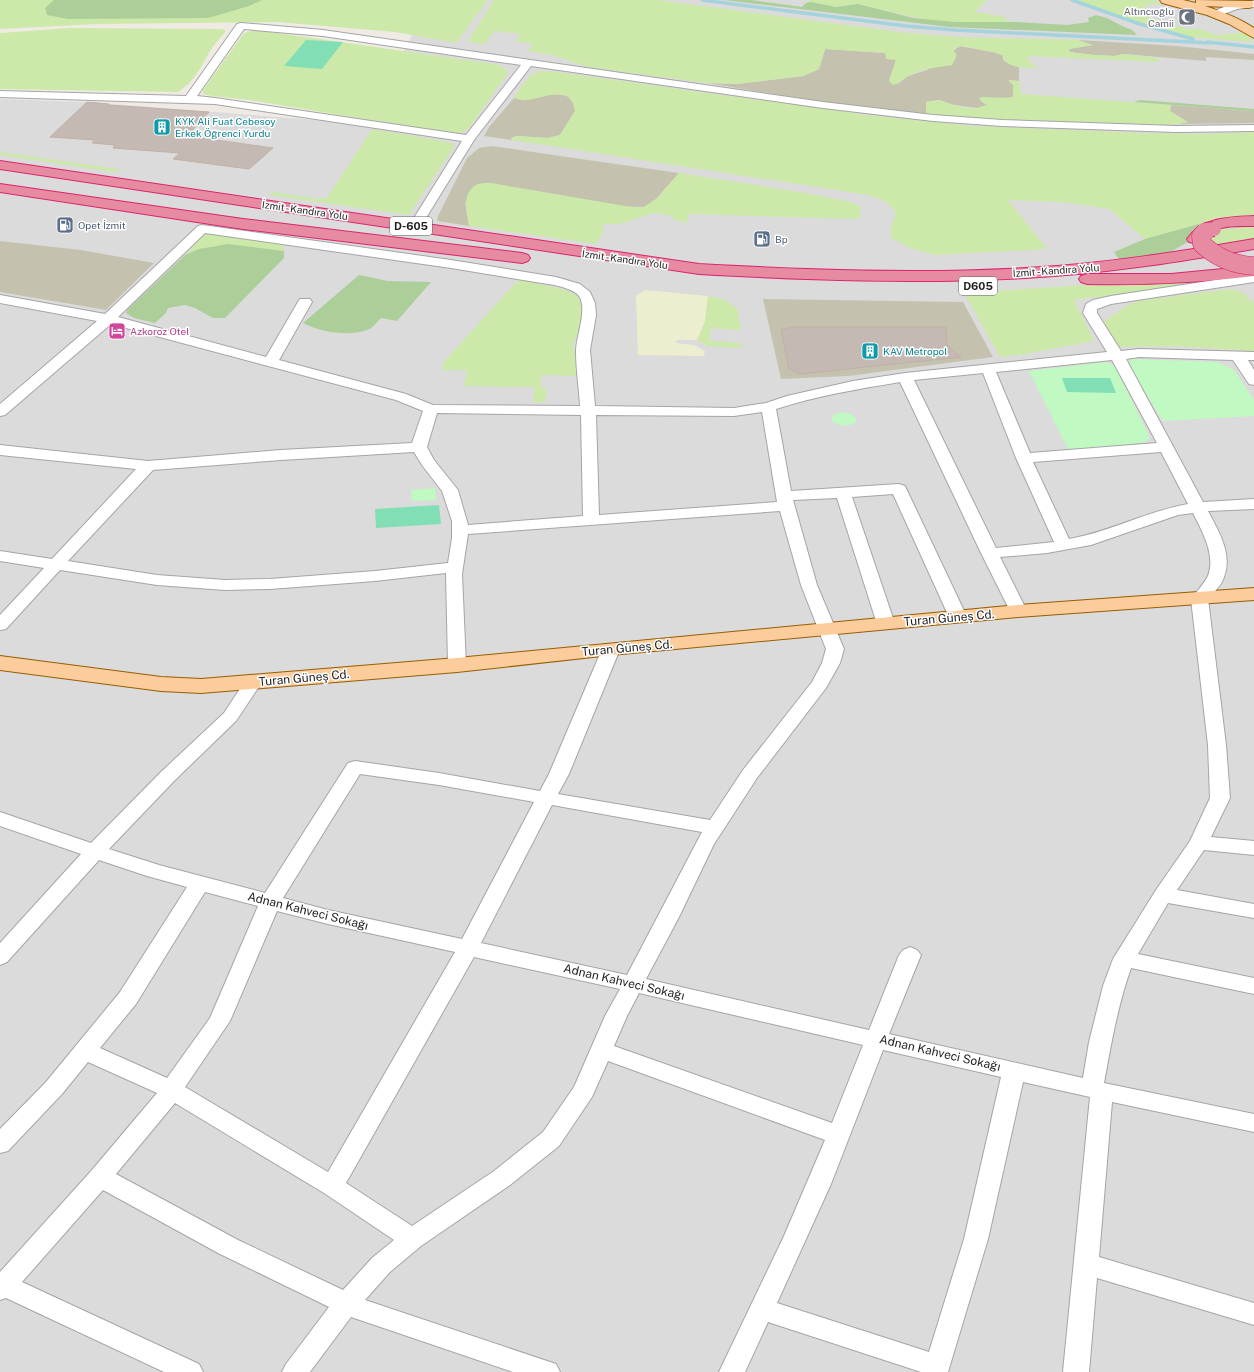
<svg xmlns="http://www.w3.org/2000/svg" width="1254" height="1372" font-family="'Public Sans',sans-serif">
  <rect width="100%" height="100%" fill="#efebe4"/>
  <path fill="#dcdbdb" d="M430 0H1254V1372H0V99L87 102 366 124Z"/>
  <path fill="#c4c2af" d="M1078 40 1177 46 1254 54V60L1206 57V61L1124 54 1114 56 1094 55 1070 52 1068 49 1092 45Z
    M960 46 993 52 1003 55V60L1009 64 1019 67V81L1009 80 1013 85V97L981 101 987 105 977 108 954 105 939 100 926 102V114L834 104 707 83 737 84 803 76 819 69 825 49 885 53 896 60 889 81 898 84 905 77 927 70Z
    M554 94 568 96 574 102 575 111 560 135 548 138 517 136 511 138 512 140 484 136 489 127 514 98 527 100 542 95Z
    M1171 105 1254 111V123L1179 124 1187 122 1170 111Z
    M492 146 560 156 679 173 656 199 644 207 465 202 469 226 437 221 438 216 467 158 479 148Z
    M0 241 81 250 154 263 106 310 0 292Z
    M763 299 963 302 993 357 848 376 781 379Z"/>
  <path fill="#edeecf" d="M645 290 708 296 705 322 697 340H677L676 343 694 345 705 351 704 356 638 355 636 296Z"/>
  <path fill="#cde9aa" d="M0 0H488L456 43 395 32 277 22 97 24 0 29Z
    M494 0H658L908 33 956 37 1078 40 1093 45 1069 49 1070 52 1094 55 1114 56 1124 54 1158 58 1159 62 1029 56 1028 60 1039 68C1027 68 1006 69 1002 55L993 52 960 46 953 50 957 55 952 65C940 67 926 68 915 73 906 76 901 83 893 85L889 81 896 60 886 59 885 53 825 49 819 69 803 76 753 82 737 84 707 83 588 67 552 55 528 51 533 44 516 41 520 34 494 31 484 45 468 41Z
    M811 0H987L974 12 1001 16 1005 17V20L1016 22 975 23 931 21 858 4 836 7 811 2 806 3Z
    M1072 0H1151L1168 3 1149 4 1142 10 1148 17 1188 29H1200L1217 35 1242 33 1235 27 1219 19C1232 24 1246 28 1252 42L1177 36Z
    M70 28 222 29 226 31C222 37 216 42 212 48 200 66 198 79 178 92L0 89V33Z
    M256 30 494 64 502 66 508 73 470 127 463 132 455 134 249 100 212 96 203 94V90L244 33Z
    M542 71 557 72 875 116 974 126 1143 133 1203 134 1254 132V217L1232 221 1217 219 1145 239 1109 209 1063 202 1008 200 1047 249 934 255 910 248 891 238V228L896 212 885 201 868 195 512 140 511 138 517 136 548 138 560 135 575 111C571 83 545 98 527 100 523 101 518 99 514 98L522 85 532 74Z
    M1008 80 1019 81 1021 94 1171 105 1170 111 1188 122C1163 128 1129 124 1103 123 1044 121 985 120 926 114V102L939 100 954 105 968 108H977L987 105 979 99 982 97 1008 98 1013 97V85Z
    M372 129 448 142 454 144V147L409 215 269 195 273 192 317 199 327 198Z
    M0 152 118 169V171L114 172 0 155Z
    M679 173 800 192 851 202 861 207 859 219 689 214 687 223 675 220 672 216 654 213 619 224H603V232L596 244 469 226C467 213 461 194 476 185 479 183 487 183 491 183L631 207H644L656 199Z
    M1254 226V241L1210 249 1206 236 1223 229Z
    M210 233 276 243 282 245 284 251 228 244 185 255 204 235Z
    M1254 274 1134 293 1074 300 1094 341 1019 355 1000 357 964 293Z
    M519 279 569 291 577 296 581 302 582 313 578 333 573 344 580 376 542 375 540 387 547 388 545 402 533 403 534 387 464 386 467 370H442V364Z
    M1229 289 1241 291 1254 303V351L1173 346 1118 347 1105 328 1104 322 1126 306 1138 301Z
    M708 296 725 300 737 308 741 330 710 328V341L742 343 740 348 708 346 697 340 705 322Z"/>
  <path fill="#acce99" d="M54 0H262L249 6 208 18 68 19 47 15 45 8Z
    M724 0H751L802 7 806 3 811 2 836 7 858 4 913 18 955 22H1016L1067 25 1089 22 1088 18 1096 15 1107 18 1122 26 1132 30 1137 35 950 27Z
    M1140 100 1254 109V111L1134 102Z
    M1217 219 1232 221 1222 223 1170 252 1146 260 1121 262 1114 252 1145 239Z
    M228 244 284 251V258L225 318H213L195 308 185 305 168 308 166 313 155 323 134 318 126 313 127 310 185 255 199 249Z
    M359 275 388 281 431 282 397 321 381 318C377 322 372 329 367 330 347 337 321 332 303 323Z"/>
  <path fill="#c1f9c2" d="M1131 359 1217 362 1234 370 1254 400V416L1163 421 1128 365Z
    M1106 362 1115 366 1150 438 1145 442 1138 443 1069 451 1029 371Z
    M843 412 851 414 856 418V422C849 427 840 426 833 422L831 417 833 415Z
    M435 488 436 500 412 501 411 490Z"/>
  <path fill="#82deb5" d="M306 40 343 42 322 69 284 66Z
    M1062 378H1110L1116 393 1067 392Z
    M439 505 441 524 376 528 375 509Z"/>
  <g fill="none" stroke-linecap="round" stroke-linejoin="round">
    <path stroke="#a4d3dd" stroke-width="3.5" d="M702 0 906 26 955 30 1210 43
      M1072 0 1140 24 1193 39
      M1207 42 1254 47"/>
  </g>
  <path fill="#c4bab3" stroke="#c1b0a6" d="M87 102 109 104 108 105 209 112 187 136 273 148 249 169 173 159 180 153 113 148 115 145 92 143 95 140 50 137Z
    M792 327H946L947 345 961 357 800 374 789 369 781 330Z"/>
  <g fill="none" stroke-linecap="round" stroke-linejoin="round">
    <g stroke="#a5a5a5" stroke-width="2">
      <path id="minor" d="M1254 1V7L1237 9 1216 17 1211 14 1212 12 1231 4Z
        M241 23 323 30 823 102 933 115 1002 120 1176 126 1254 125V131L1176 132 1002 126 933 121 823 108 531 66 474 140 421 226 419 229H411L409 226 462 141 215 104 0 97V91L186 96 237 24ZM244 29 323 36 521 65 466 135 215 98 197 96Z
        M202 225 451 260 556 277 580 284 590 292 595 303 596 315 590 350 595 406 734 408 766 403 787 396 853 381 905 373 1107 352 1083 313 1086 304 1093 300 1111 296 1254 274V282L1111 304 1097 309V313L1121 351 1139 349 1254 352V360H1248L1254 370V385L1249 384 1233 360 1139 357 1126 359 1203 502 1254 499V509L1208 511C1218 530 1233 554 1224 577 1222 585 1213 593 1208 599L1226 745 1230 798 1211 837 1254 841V855L1204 850 1177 890 1254 904V918L1168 903 1138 954 1254 978V994L1131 968C1118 1005 1111 1044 1104 1083L1254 1114V1132L1112 1102 1099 1257 1254 1303V1325L1097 1278 1089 1372H1063L1090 1097 1023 1082 988 1239 948 1372H921L768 1322 745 1372H719L784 1236 825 1140 608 1061 592 1097 559 1146 510 1185 421 1246 390 1272 365 1300 556 1364 560 1372H513L351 1317 310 1372H282L286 1364 329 1307 220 1254 103 1190 22 1282 199 1364 203 1372H164L6 1298 0 1300V1272L92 1170 157 1093 88 1062 62 1094 8 1151 0 1153V1129L46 1082 120 992 187 887 147 876 99 860 7 962 0 965V943L81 854 0 826V812L91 843 161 772 224 713 247 678 253 676 259 678 262 682 236 721 175 780 109 849 159 865 265 893 348 763 355 761 439 773 540 791 549 774 602 649 605 645 611 644 617 645 620 649 569 774 558 794 710 820 743 770 812 682 822 663 826 649 801 585 780 511 468 534 462 574 466 665 463 669 457 670 451 669 448 665 446 573 375 581 270 589 225 590 157 585 60 570 6 629 0 630V615L44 568 0 561V551L52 559 136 469 0 455V445L148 461 281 450 412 443 423 411 396 400 111 324 5 415 0 416V404L97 321 0 303V295L105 314 198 226ZM205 233 451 268 554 285C562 287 573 289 579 296 588 309 576 336 576 351 576 369 579 388 580 406L433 405 406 394 279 360 312 302 310 299H300L298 302 266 357 118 317ZM1112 360 1157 443 1030 453 996 372ZM983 373 1016 458 1054 542 996 548 914 380ZM900 382 981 553 1012 615 1018 616 1024 615 1027 611 1000 557 1047 553 1091 545 1178 515 1193 513C1202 531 1216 555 1208 576 1204 584 1196 592 1191 599L1208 745 1210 798 1190 841 1156 890 1113 959 1103 986 1089 1042 1083 1078 889 1034 921 955 917 950 910 947 903 950 899 955 869 1030 646 979 679 917 714 844 757 778 826 688 840 663 844 649 817 585 793 500 837 498 877 624 880 628 886 629 892 628 895 624 852 497 893 494 949 617 952 621 958 622 964 621 967 617 905 486 899 484 791 491 776 409C816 396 858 389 900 382ZM762 412 777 502 599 515 596 415 734 416ZM437 413 581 415 583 516 468 525 458 490 434 460 427 447ZM414 452 422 465 442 491 452 521V538L448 563 375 571 270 579 225 580 157 575 68 561 153 470 281 460ZM1161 452 1188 504C1147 511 1110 532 1069 539L1033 462ZM360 774 439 785 534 802 462 939 328 910 283 898ZM552 805 702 832 627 975 481 943ZM205 892 258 906 210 1018 167 1078 100 1048 136 1004ZM277 911 328 924 455 952 328 1172 185 1087 230 1021ZM474 957 620 989 605 1016 574 1087 543 1132 494 1171 412 1226 346 1183ZM639 993 863 1045 832 1123 614 1046 627 1016ZM883 1050 1001 1077 964 1239 929 1352 777 1303 831 1184ZM175 1103 324 1193 394 1240 372 1258 343 1290 238 1240 116 1174Z"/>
    </g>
    <g stroke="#985d00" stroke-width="2">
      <path id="major" d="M1160 0H1183L1196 3V0L1252 1 1254 4 1252 7 1248 8 1205 6C1223 12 1239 18 1254 28V38L1229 24 1207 15 1162 3Z
        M1254 588V600L1018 617 611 655 457 672 201 693 161 691 0 670V656L161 677 201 679 457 658 1018 605Z"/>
    </g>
    <g stroke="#da246d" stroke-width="2">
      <path id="highway" d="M0 161 699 264C808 270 917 274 1026 268 1102 264 1178 252 1254 239V249C1178 262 1102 274 1026 278 917 284 808 280 699 274L0 169Z
        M0 184 243 219 522 253 528 255 530 258 528 261 522 263 243 229 0 192Z
        M1254 216V226C1241 226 1225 225 1213 231 1203 236 1202 245 1189 242L1187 239C1203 217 1229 217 1254 216Z
        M1254 266V276C1198 283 1143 285 1087 284L1081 282 1079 279 1081 276 1087 274H1171Z"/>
    </g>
    <use href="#minor" fill="#fff" fill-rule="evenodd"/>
    <use href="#major" fill="#fccd9c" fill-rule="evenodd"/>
    <use href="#highway" fill="#e78ba2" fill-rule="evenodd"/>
    <g stroke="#da246d" stroke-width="16" stroke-linecap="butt">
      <path id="highway-bridge-far1" d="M1204 233 1207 230 1214 229"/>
    </g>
    <g stroke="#da246d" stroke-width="19" stroke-linecap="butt">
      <path id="highway-bridge" d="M1205 232 1201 236 1202 244C1217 258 1234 265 1254 266"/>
    </g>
    <use href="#highway-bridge-far1" stroke="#e78ba2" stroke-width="14"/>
    <use href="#highway-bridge" stroke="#e78ba2" stroke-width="18"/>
  </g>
  <defs>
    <g id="mosque-square" transform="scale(0.9)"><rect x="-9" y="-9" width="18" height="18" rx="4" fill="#6b7280" stroke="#fff"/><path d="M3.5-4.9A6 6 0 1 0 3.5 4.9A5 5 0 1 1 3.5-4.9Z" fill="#fff"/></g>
    <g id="building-square" transform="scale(0.9)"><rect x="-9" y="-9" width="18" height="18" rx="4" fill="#0f9aa8" stroke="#fff"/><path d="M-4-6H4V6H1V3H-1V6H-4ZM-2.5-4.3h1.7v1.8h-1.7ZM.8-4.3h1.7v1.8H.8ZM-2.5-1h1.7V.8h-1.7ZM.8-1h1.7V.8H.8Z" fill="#fff"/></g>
    <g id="fuel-square" transform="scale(0.9)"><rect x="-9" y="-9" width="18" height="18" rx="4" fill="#5c6f8a" stroke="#fff"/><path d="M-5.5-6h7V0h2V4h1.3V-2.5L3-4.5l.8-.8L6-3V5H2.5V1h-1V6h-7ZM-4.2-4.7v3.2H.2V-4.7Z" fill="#fff"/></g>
    <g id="hotel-square" transform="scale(0.9)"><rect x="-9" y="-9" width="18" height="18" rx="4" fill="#d1479c" stroke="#fff"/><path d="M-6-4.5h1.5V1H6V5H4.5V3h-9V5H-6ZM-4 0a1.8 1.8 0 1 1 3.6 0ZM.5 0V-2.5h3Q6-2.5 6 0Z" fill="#fff"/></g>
  </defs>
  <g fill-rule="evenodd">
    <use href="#mosque-square" x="1187" y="17"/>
    <use href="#building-square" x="162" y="127"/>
    <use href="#fuel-square" x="65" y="225"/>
    <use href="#fuel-square" x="762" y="239"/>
    <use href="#hotel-square" x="117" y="331"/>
    <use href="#building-square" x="870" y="351"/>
  </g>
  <g text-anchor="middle" stroke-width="3" stroke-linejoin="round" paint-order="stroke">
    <g font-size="10" fill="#5b616d" stroke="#fff" text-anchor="end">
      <text x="1174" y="15">Altıncıoğlu<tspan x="1174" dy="12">Camii</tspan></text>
    </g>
    <g font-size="10" fill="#0d838f" stroke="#fff" text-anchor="start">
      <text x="175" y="125">KYK Ali Fuat Cebesoy<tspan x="175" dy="12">Erkek Öğrenci Yurdu</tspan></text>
      <text x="883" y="355">KAV Metropol</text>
    </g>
    <g font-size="10" fill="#1e1e1e" stroke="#fff">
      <text transform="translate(305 210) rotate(8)" y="4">İzmit - Kandıra Yolu</text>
      <text transform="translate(625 259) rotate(8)" y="4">İzmit - Kandıra Yolu</text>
      <text transform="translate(1056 270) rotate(-4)" y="4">İzmit - Kandıra Yolu</text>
    </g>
    <g font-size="10" fill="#4e5e75" stroke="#fff" text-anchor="start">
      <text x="78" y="229">Opet İzmit</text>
      <text x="775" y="243">Bp</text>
    </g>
    <g font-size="10" fill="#b23c85" stroke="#fff" text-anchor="start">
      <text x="130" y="335">Azkoroz Otel</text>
    </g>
    <g fill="#fff" stroke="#626262" stroke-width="1">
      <rect x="390" y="217" width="42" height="18" rx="3"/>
      <rect x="959" y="277" width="38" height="18" rx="3"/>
    </g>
    <g font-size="11" font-weight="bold" fill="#1e1e1e">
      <text x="411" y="230">D-605</text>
      <text x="978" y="290">D605</text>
    </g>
    <g font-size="12" fill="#1e1e1e" stroke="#fff">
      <text transform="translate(949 618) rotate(-5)" y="4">Turan Güneş Cd.</text>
      <text transform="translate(627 648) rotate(-5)" y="4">Turan Güneş Cd.</text>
      <text transform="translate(304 678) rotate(-5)" y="4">Turan Güneş Cd.</text>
      <text transform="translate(308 911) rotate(14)" y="4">Adnan Kahveci Sokağı</text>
      <text transform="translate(624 982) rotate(13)" y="4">Adnan Kahveci Sokağı</text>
      <text transform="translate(940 1053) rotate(13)" y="4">Adnan Kahveci Sokağı</text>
    </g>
  </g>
</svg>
